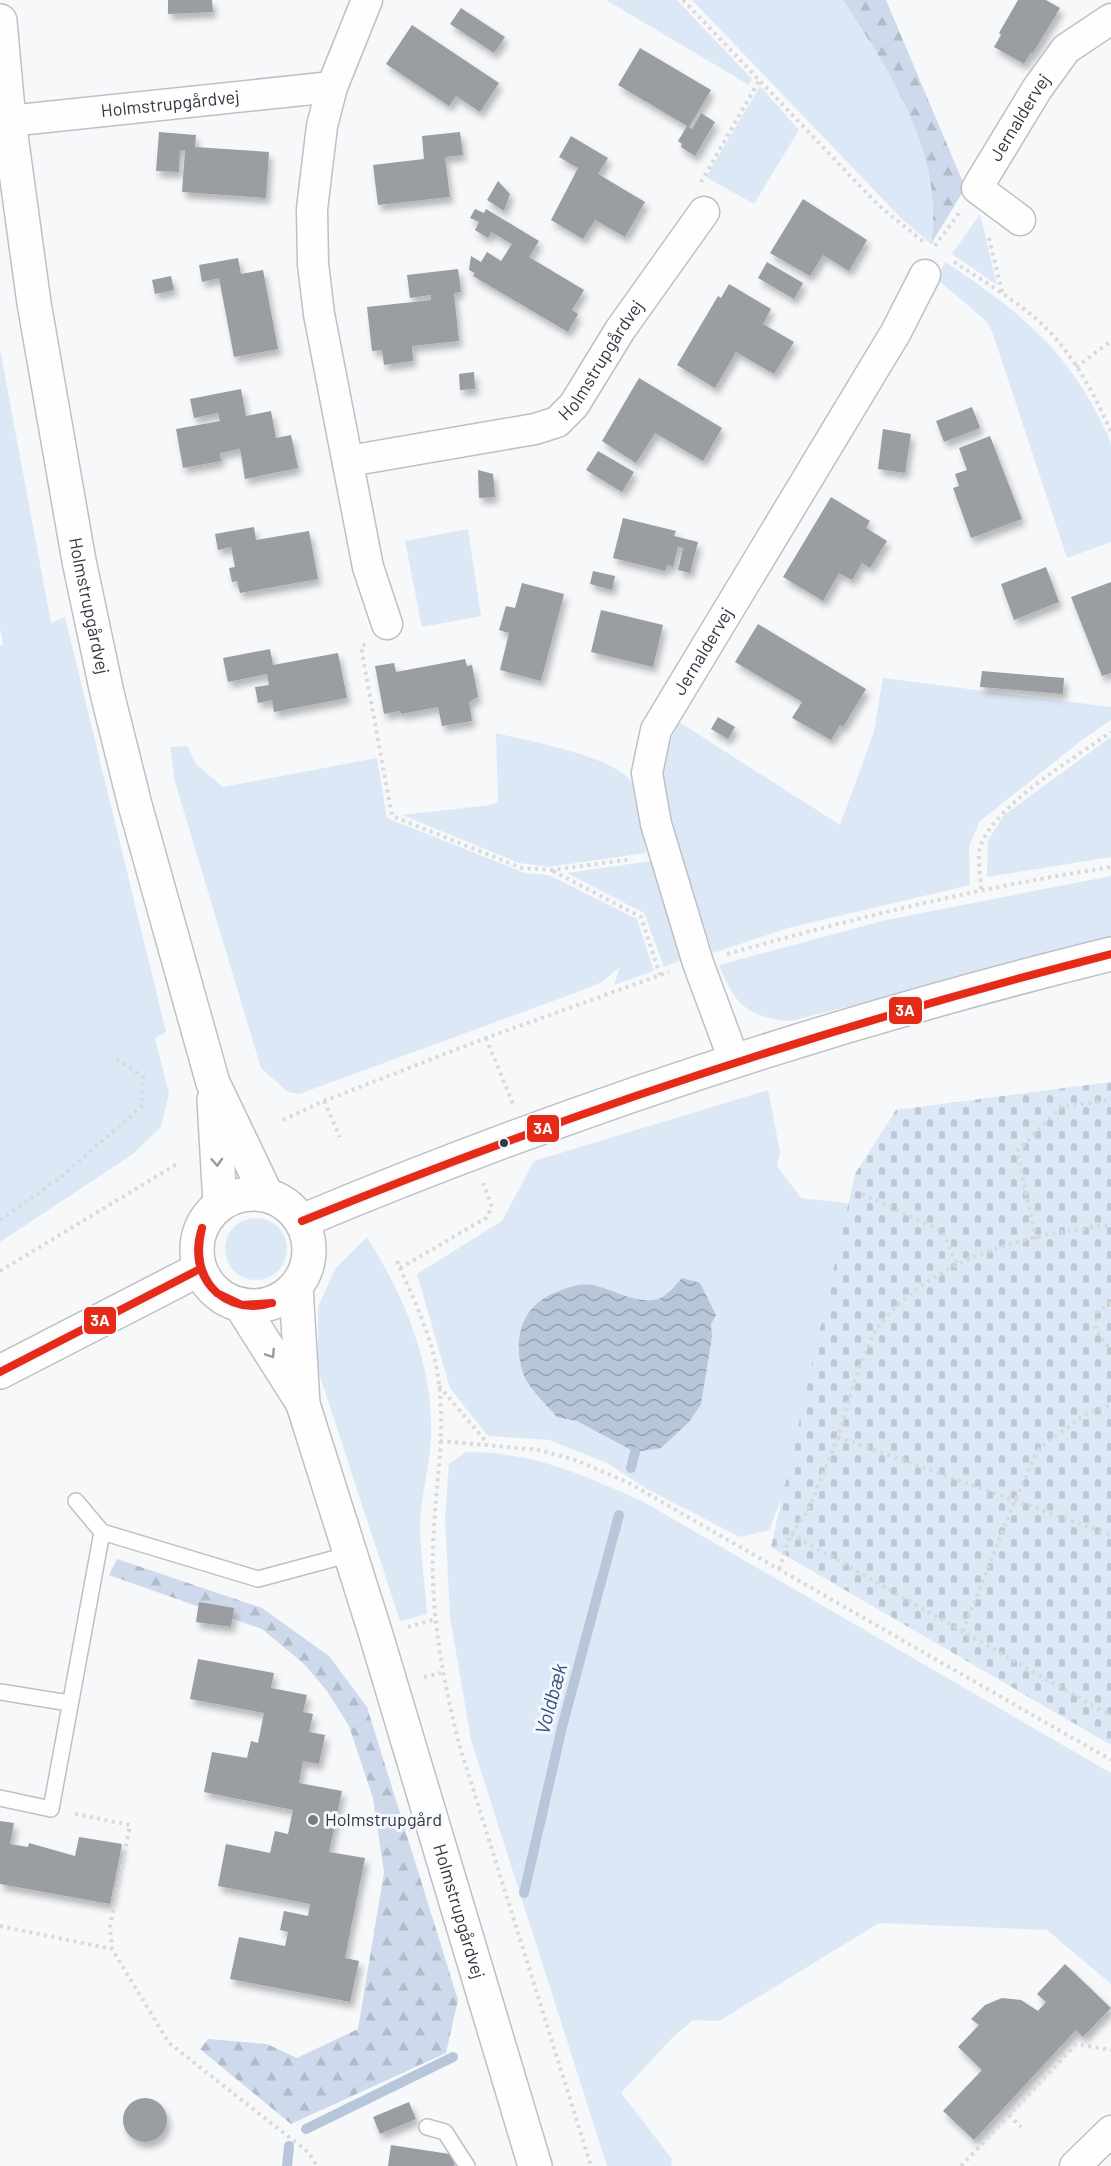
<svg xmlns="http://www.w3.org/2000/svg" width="1111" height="2166" font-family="Barlow,sans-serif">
  <defs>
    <pattern id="forest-firs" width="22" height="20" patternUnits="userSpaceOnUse" patternTransform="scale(1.5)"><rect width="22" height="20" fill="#cedaeb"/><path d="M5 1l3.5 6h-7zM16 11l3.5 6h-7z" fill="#b1bccb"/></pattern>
    <pattern id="cemetery-stones" width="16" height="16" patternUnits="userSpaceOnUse" patternTransform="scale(1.5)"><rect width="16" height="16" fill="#dde8f7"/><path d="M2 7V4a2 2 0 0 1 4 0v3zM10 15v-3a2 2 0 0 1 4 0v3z" fill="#bec8d5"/></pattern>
    <pattern id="water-waves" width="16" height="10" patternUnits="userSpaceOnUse" patternTransform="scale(1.5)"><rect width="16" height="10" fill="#b8c6da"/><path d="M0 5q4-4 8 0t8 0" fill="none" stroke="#96a2b2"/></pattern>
    <filter id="shadow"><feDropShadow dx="3.5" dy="6" stdDeviation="3" flood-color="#0004"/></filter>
  </defs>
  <rect width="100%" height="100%" fill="#f6f8fa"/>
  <path fill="#dde8f7" d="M606 0H677L752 79 749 85Z
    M692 0H843C890 72 945 154 931 244L900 217Z
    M760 86 799 130 754 204 706 177Z
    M980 214 997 285 952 254Z
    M946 262C1009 305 1060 342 1096 412 1101 422 1109 434 1111 446 1111 473 1111 513 1111 542L1067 558 992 331 985 320 936 278Z
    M0 349 51 623 65 617 166 1032 155 1038 169 1093 161 1127 133 1154 0 1242V646L3 644 0 628Z
    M468 529 481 616 422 627 405 541Z
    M883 678 1111 707V720L1082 740 980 821 969 846 970 885 788 928 713 953C695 897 668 838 664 779 662 759 671 739 679 722L840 825 874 732Z
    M496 733C527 741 619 757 633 784 641 799 643 834 646 853L549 867 519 863 402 815 491 805 498 801Z
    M1111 737V857L987 877 988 840 1004 815Z
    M187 746 197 765 223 787 377 758 387 818 525 873 549 875 637 919 654 971 614 985 620 967 602 982 580 991 299 1094 288 1092 261 1068 175 782 170 747Z
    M651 861 683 959 664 967 644 913 567 873Z
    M1111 876V942L790 1021C748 1018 734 1004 719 965L886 920Z
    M768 1090 780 1152 777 1166 801 1198 854 1204 832 1374 769 1530 740 1537 647 1489 607 1463 549 1440 488 1436 450 1388 417 1274 502 1221 534 1161Z
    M225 1249a31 31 0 1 1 62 0a31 31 0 1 1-62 0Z
    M367 1237C405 1298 433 1363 431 1437 430 1466 421 1494 420 1523 420 1553 425 1584 427 1614L400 1621 318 1370V1307L335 1269Z
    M466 1452C535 1452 580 1474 642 1501L1111 1773V1984L1047 1930 879 1923 719 2021 693 2020 673 2037 621 2093 672 2159 671 2166H607L471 1740 450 1617 445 1518 449 1464Z"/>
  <path fill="url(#forest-firs)" d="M843 0H886L962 180 964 190 931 244C945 154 890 72 843 0Z
    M117 1559 262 1608 329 1656 367 1707 458 2000 446 2053 291 2124 200 2049 208 2039 267 2044 297 2058 358 2029 384 1872 373 1798 349 1726 327 1691 304 1664 262 1629 109 1575Z"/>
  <path fill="url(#cemetery-stones)" d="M1111 1082V1745L771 1547 855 1174 896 1110Z"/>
  <path fill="url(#water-waves)" d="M682 1278 700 1283 716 1315 711 1324 712 1337 701 1404 689 1422 661 1448 635 1452 577 1421 557 1417C547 1405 528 1388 523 1373 512 1337 522 1304 559 1291 569 1287 580 1283 591 1285 612 1288 629 1302 653 1300 665 1299 674 1287 682 1278Z"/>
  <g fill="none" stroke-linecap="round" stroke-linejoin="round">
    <path stroke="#b8c6da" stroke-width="10" d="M631 1468 635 1452
      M524 1893 562 1727 619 1515
      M306 2129 453 2057
      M287 2166 289 2146"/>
  </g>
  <path fill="#9a9da1" filter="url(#shadow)" d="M168 0H212L213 12 168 14Z
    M1018 0H1046L1060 8 1033 53 1031 52 1024 64 994 47 1001 35 999 33Z
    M461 8 505 37 494 53 450 24Z
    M412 25 499 83 480 112 456 96 449 106 386 64Z
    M640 48 711 90 689 127 692 129 701 113 715 122 695 156 681 147 682 144 678 141 687 126 618 85Z
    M159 132 196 135 195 147 269 152 266 198 182 192 185 150H180L179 172 156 171Z
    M460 132 463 155 445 157 450 197 378 205 373 165 424 159 422 136Z
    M571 136 608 158 598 174 645 202 625 237 595 220 583 239 551 220 578 168 559 157Z
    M498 181 510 194 504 211 487 200Z
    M803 199 867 240 849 271 823 255 810 276 770 253Z
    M475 209 484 213 486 209 539 241 529 257 584 290 572 310 578 314 568 332 473 276 475 273 469 270 471 256 481 262 487 252 501 261 512 244 491 232 488 238 475 230 479 222 470 218Z
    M238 258 241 274 263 270 278 349 234 357 219 278 202 282 199 265Z
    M767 262 803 283 794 299 758 278Z
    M458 269 461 292 454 293 459 341 412 346 413 361 384 365 382 350 372 351 367 307 431 300V295L410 298 407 275Z
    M171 276 174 290 155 294 152 280Z
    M729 284 771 309 763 324 794 342 774 374 736 352 715 388 677 365 718 296 721 298Z
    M474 372 475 389 460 390 459 374Z
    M639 378 722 428 703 461 655 433 636 463 602 441Z
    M241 389 246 416 271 411 276 438 291 435 298 468 245 479 240 449 220 453 221 461 183 468 176 429 220 421 218 413 194 418 190 399Z
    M972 407 980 428 944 442 936 421Z
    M883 429 911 434 905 473 878 469Z
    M990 436 1022 519 971 538 953 488 959 486 955 474 967 470 959 448Z
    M598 451 634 472 622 492 586 470Z
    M478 470 493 474 495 497 479 498Z
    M831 497 870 521 866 528 887 541 870 568 862 563 852 580 839 573 823 601 783 577Z
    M623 518 676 531 674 536 698 542 690 573 678 570 683 548 678 547 673 567 667 565 665 571 613 558Z
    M254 527 256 540 309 531 318 579 240 593 237 581 232 582 229 568 235 567 231 547 218 550 215 534Z
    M1046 567 1059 602 1014 620 1001 584Z
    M593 571 615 576 612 590 590 584Z
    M1111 582V673L1102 676 1071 597Z
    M522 583 564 594 541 681 500 670 509 633 499 630 506 606 515 608Z
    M601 610 663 625 653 667 591 652Z
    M758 624 866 689 843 727 840 725 831 740 792 718 802 702 735 662Z
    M270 649 273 665 338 653 347 698 274 712 272 700 258 703 255 687 269 685 267 674 228 682 223 658Z
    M465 659 467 666 472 665 478 697 469 702 472 721 442 726 438 707 401 714 400 711 384 714 375 666 394 663 396 672Z
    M982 671 1064 678 1063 694 980 687Z
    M718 717 735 727 728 739 711 729Z
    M199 1602 234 1608 231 1627 196 1622Z
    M198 1659 274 1673 271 1688 307 1695 303 1712 313 1714 309 1732 325 1735 319 1764 303 1761 299 1783 342 1791 329 1852 365 1858 345 1958 359 1961 350 2002 230 1979 239 1937 285 1946 288 1932 280 1930 284 1911 308 1916 310 1904 218 1886 226 1844 270 1853 275 1831 288 1834 293 1810 204 1792 212 1752 247 1758 251 1741 258 1743 264 1713 190 1699Z
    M0 1821 14 1823 10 1844 28 1847 29 1843 75 1856 79 1837 122 1844 110 1904 0 1884Z
    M1065 1964 1111 2008 1083 2037 1076 2030 974 2140 943 2111 982 2070 958 2047 979 2025 971 2019 985 2005 1002 1998 1021 2000 1038 2011 1046 2002 1037 1994Z
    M123 2120a22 22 0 1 1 44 0a22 22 0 1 1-44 0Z
    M409 2102 416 2119 380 2134 373 2117Z
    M391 2145 456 2155 454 2166H388Z"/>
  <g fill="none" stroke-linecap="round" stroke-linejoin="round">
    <g stroke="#bdc0c6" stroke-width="18">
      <path id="lane" d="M76 1501 102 1532
        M0 1692 69 1703
        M0 1798 51 1809 102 1532 258 1579 351 1554
        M427 2127 445 2132 467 2166"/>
    </g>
    <g stroke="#bdc0c6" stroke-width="33">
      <g id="street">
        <path d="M367 0 332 87 322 126 312 209 313 264 319 314 368 567 387 624"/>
        <path id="s1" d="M9 121 332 87"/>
        <path id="s2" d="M1020 220 977 188 1037 89 1066 49 1111 19"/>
        <path id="s3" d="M349 461 535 429 557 422 574 405 620 330 704 212"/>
        <path id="s4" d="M734 1060 698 963 656 824 647 773 656 730 896 332 925 275"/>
        <path d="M1075 2166 1111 2131"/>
      </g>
    </g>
    <g stroke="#bdc0c6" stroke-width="36">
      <g id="secondary">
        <path id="s5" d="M0 21 9 121 34 303 79 561 107 693 135 805 213 1083 266 1194"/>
        <path d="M214 1100 220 1204"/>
        <circle cx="253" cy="1250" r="56"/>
        <path d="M302 1221C565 1111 835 1022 1111 954"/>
        <path id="s6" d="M296 1287 303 1404 376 1635 535 2166"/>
        <path d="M240 1304 302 1402"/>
        <path d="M0 1372 200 1269"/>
      </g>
    </g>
    <path stroke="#d8d9da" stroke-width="4" stroke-dasharray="3 4.5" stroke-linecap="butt" d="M683 0 878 205 925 243
      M701 182 760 79
      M989 238 1002 292
      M935 246 959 213
      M954 262C986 283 1020 302 1048 330 1075 358 1096 397 1111 432
      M1076 367 1111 341
      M365 644 361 647 392 816 522 868 552 870 632 859
      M553 871 641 917 660 975
      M981 889C981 877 977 859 980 848 992 806 1075 758 1111 732
      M727 954C854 918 981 887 1111 867
      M486 1038 513 1104
      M324 1101 340 1137
      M283 1120 324 1101 486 1038 669 972
      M862 1194 942 1231 957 1264
      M0 1220 61 1177 142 1106 143 1077 112 1056
      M1036 1239 1017 1151 1061 1107 1111 1100
      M397 1261C413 1298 432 1336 438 1376 447 1434 434 1492 433 1550 431 1617 443 1679 459 1744L591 2166
      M400 1268 486 1218 492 1207 483 1183
      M0 1271 177 1164
      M1111 1303 1097 1312 1096 1330 1111 1351
      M439 1386 488 1444
      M838 1437 1111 1535
      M440 1441 540 1450 578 1461 627 1482 1111 1760
      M791 1534 1111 1716
      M779 1569 791 1534 807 1512C818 1486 829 1461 838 1436 849 1405 859 1355 877 1329 927 1259 1029 1233 1111 1225
      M408 1627 436 1619
      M963 1631 1015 1500 1039 1448 1088 1413 1111 1405
      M424 1677 441 1673
      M75 1814 130 1825 110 1927 112 1949 169 2043 308 2152 317 2166
      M0 1926 112 1949
      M1009 2115 1021 2127
      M961 2166 1076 2044 1111 2050"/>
    <use href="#lane" stroke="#fefefe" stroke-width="15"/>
    <use href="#street" stroke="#fefefe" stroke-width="30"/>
    <use href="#secondary" stroke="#fefefe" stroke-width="33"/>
    <g stroke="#f4f7fc" stroke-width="12">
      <path id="bus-1" d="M302 1221C566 1113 835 1025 1111 954
        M202 1228C196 1252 198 1275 217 1293
        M202 1228C194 1252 198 1276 217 1293
        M217 1293 242 1305 272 1303
        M217 1293C233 1306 252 1309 272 1303
        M0 1372 200 1269"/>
    </g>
    <use href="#bus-1" stroke="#e52b18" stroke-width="8"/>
  </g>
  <defs><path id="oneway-chevron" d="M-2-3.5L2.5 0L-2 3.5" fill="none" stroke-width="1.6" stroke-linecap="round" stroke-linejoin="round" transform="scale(1.5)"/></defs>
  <g stroke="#989ca0">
    <use href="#oneway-chevron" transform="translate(217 1162) rotate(87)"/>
    <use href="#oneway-chevron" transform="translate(271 1354) rotate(57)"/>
  </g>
  <circle fill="#333942" stroke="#f4f7fc" stroke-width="2" cx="504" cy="1143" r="5"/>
  <circle fill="#777c82" stroke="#f4f7fc" stroke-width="2" cx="313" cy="1820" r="6"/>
  <g text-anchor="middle" stroke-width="6" stroke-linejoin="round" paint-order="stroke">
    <g font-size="18" fill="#333942" stroke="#f4f7fc">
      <text dy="6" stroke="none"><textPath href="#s1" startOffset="162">Holmstrupgårdvej</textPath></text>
      <text dy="6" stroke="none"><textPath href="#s2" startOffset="136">Jernaldervej</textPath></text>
      <text dy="6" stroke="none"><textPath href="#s3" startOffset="288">Holmstrupgårdvej</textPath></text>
      <text dy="6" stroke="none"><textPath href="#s5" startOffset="592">Holmstrupgårdvej</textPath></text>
      <text dy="6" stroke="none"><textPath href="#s4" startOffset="436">Jernaldervej</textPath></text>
      <text dy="6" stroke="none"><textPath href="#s6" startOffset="648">Holmstrupgårdvej</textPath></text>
    </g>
    <g font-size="18" fill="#333942" stroke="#f4f7fc" text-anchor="start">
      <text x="325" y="1826">Holmstrupgård</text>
    </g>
    <g font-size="20" font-style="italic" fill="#36517b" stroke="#f4f7fc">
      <text transform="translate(551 1699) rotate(-75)" y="7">Voldbæk</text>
    </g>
  </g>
  <g stroke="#f4f7fc" stroke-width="2">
    <rect x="888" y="996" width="35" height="29" rx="6" fill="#e52b18"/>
    <rect x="526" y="1114" width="34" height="29" rx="6" fill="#e52b18"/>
    <rect x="83" y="1306" width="34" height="29" rx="6" fill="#e52b18"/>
  </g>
  <g font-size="16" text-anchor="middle" font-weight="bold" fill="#fff">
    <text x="905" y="1016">3A</text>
    <text x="543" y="1134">3A</text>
    <text x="100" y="1326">3A</text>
  </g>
</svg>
